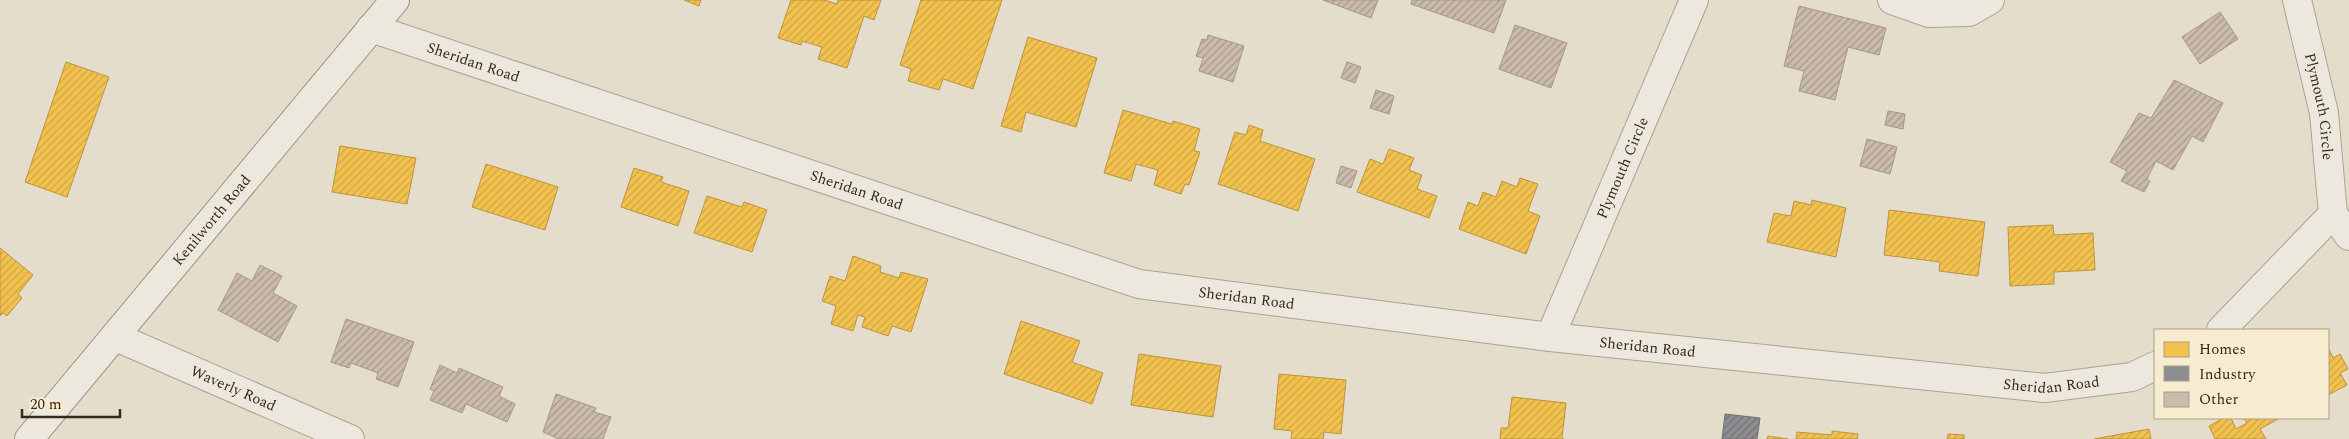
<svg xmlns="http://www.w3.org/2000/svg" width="2349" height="439" font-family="Spectral,serif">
  <defs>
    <pattern id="homes-hatch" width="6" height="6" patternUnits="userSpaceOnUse" patternTransform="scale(1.25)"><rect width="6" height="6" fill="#f2c14e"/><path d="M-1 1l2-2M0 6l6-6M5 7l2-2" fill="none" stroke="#d0a644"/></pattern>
    <pattern id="industry-hatch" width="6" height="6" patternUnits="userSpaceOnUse" patternTransform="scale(1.25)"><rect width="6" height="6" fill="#8d8d92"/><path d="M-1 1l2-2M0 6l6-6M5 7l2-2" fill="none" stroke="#747376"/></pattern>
    <pattern id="building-hatch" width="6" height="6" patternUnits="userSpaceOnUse" patternTransform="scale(1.25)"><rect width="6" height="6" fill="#cabbac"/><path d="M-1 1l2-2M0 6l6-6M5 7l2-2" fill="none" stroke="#a5988b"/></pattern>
  </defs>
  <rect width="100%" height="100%" fill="#e5ddcb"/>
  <path fill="url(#homes-hatch)" stroke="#ba943f" d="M684 0H701L699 6Z
    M791 0H824L837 4 838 0H881L874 20 864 16 847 68 818 59 822 47 802 41 801 45 778 38Z
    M921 0H1002L973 89 943 79 939 90 908 81 911 69 900 65Z
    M1028 37 1097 58 1076 127 1026 112 1021 132 1001 126Z
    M66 62 109 77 67 197 25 182Z
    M1123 110 1172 124 1173 121 1200 129 1194 151 1200 152 1189 185 1185 184 1181 194 1154 185 1158 170 1136 164 1131 181 1104 173Z
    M1249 125 1263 130 1260 141 1315 159 1298 211 1218 184 1235 132 1246 135Z
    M340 146 416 158 407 204 332 192Z
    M1389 149 1414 158 1409 170 1422 175 1417 189 1437 196 1429 218 1357 192 1370 159 1383 164Z
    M486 164 558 187 545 230 472 207Z
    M634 168 663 177 661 182 689 191 678 226 621 207Z
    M1520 178 1538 184 1528 211 1540 216 1526 254 1459 229 1468 202 1478 206 1483 192 1496 197 1502 181 1517 187Z
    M707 196 742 207 744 202 767 210 752 252 694 233Z
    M1812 200 1846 208 1836 257 1767 242 1774 213 1791 216 1794 201 1811 205Z
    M1889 210 1985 222 1978 276 1939 271 1940 262 1884 255Z
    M2053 225 2054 235 2093 233 2095 270 2054 272V284L2010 286 2008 227Z
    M0 248 33 275 18 294 22 298 7 316 3 313 0 316Z
    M853 256 881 266 880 272 899 278 901 272 928 279 911 332 892 326 888 336 862 327 865 317 858 315 853 331 831 324 836 306 822 301 830 276 845 281Z
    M1021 321 1080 341 1072 362 1103 373 1092 404 1004 374Z
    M2328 347 2333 358 2340 354 2348 369 2340 373 2347 385 2328 395Z
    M1139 354 1221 366 1213 417 1131 405Z
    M1279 374 1346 380 1341 434 1324 432 1323 439H1291L1292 431 1274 429Z
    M1512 397 1566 403 1562 438 1564 439H1500L1501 428H1508Z
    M2224 418H2231L2236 429 2247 423 2244 418H2280L2260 429 2266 439H2215L2209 426Z
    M2149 429 2151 439H2094Z
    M1832 431 1858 434 1857 439H1796L1797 432 1832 435Z
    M1948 434 1964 435V439H1947Z
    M1768 436 1788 439H1767Z"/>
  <path fill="url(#industry-hatch)" stroke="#746f6f" d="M1725 414 1760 418 1757 439H1722Z"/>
  <path fill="url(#building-hatch)" stroke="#a5988a" d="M1323 0H1378L1371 18Z
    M1412 0H1506L1494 33 1411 4Z
    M1799 6 1886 28 1879 55 1848 47 1835 100 1799 91 1804 71 1784 66Z
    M2220 12 2238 39 2200 64 2182 37Z
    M1515 25 1567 43 1551 88 1499 69Z
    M1208 35 1244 46 1233 82 1199 71 1203 58 1196 56 1202 39 1207 40Z
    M1347 62 1361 67 1355 83 1341 78Z
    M2174 80 2223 103 2203 142 2192 136 2173 170 2156 161 2147 179 2150 181 2144 192 2121 181 2127 171 2110 162 2139 113 2151 118Z
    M1376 90 1394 96 1389 114 1370 108Z
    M1888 111 1905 114 1903 129 1885 125Z
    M1867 139 1897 147 1890 174 1860 166Z
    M1341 166 1357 171 1351 188 1336 183Z
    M260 265 282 276 273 293 297 306 278 342 218 310 237 273 252 281Z
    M346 319 414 342 398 387 376 379 378 373 351 363 349 368 331 362Z
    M440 365 457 373 459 368 503 387 499 396 515 404 507 422 466 404 462 413 430 400 434 391 430 389Z
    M556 394 596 408 594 412 611 417 603 439H559L543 432Z"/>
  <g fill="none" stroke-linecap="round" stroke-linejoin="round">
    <g stroke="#aaa295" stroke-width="30">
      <g id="street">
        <path d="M1892 0 1929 13 1969 12 1990 0"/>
        <path id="s1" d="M2297 0 2324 113 2333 214"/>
        <path id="s2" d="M371 28 1139 284 1550 337 2045 388 2132 377 2155 366"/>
        <path d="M2333 214 2349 236"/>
        <path d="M2221 330 2333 214"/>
        <path id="s3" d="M116 337 350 439"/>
        <path id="s4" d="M1550 337 1694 0"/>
      </g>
    </g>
    <g stroke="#9a9184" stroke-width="30">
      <g id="secondary">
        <path id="s5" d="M29 439 395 0"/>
      </g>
    </g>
    <use href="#street" stroke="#ede8de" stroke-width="28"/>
    <use href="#secondary" stroke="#ede8de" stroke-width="28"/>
  </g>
  <g text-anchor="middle" stroke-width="5" stroke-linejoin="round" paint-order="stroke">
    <g font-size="15" fill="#392a1c" stroke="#f7ecd0">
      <text dy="5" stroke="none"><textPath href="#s2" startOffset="108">Sheridan Road</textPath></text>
      <text dy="5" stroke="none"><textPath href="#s1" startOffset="109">Plymouth Circle</textPath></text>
      <text dy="5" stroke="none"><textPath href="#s4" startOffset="184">Plymouth Circle</textPath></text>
      <text dy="5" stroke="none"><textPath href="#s2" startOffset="512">Sheridan Road</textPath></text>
      <text dy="5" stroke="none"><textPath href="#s5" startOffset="285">Kenilworth Road</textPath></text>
      <text dy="5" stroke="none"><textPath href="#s2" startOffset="918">Sheridan Road</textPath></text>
      <text dy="5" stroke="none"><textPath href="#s2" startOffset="1322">Sheridan Road</textPath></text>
      <text dy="5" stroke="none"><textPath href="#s2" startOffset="1728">Sheridan Road</textPath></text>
      <text dy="5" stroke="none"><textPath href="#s3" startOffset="128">Waverly Road</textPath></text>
    </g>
  </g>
  <rect x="2154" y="329" width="175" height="90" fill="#f7ecd0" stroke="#ab9e88"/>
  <rect x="2164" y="342" width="25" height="15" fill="#f2c14e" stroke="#ab9e88"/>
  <text x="2199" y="354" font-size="15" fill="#392a1c">Homes</text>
  <rect x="2164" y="366" width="25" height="15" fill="#8d8d92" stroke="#ab9e88"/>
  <text x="2199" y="379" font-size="15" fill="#392a1c">Industry</text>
  <rect x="2164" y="392" width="25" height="15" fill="#cabbac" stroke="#ab9e88"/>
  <text x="2199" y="404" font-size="15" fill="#392a1c">Other</text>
  <path d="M22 409v8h98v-8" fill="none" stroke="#392a1c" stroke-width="2.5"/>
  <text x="30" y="409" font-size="15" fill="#392a1c" stroke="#f7ecd0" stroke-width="4" paint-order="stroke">20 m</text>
</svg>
